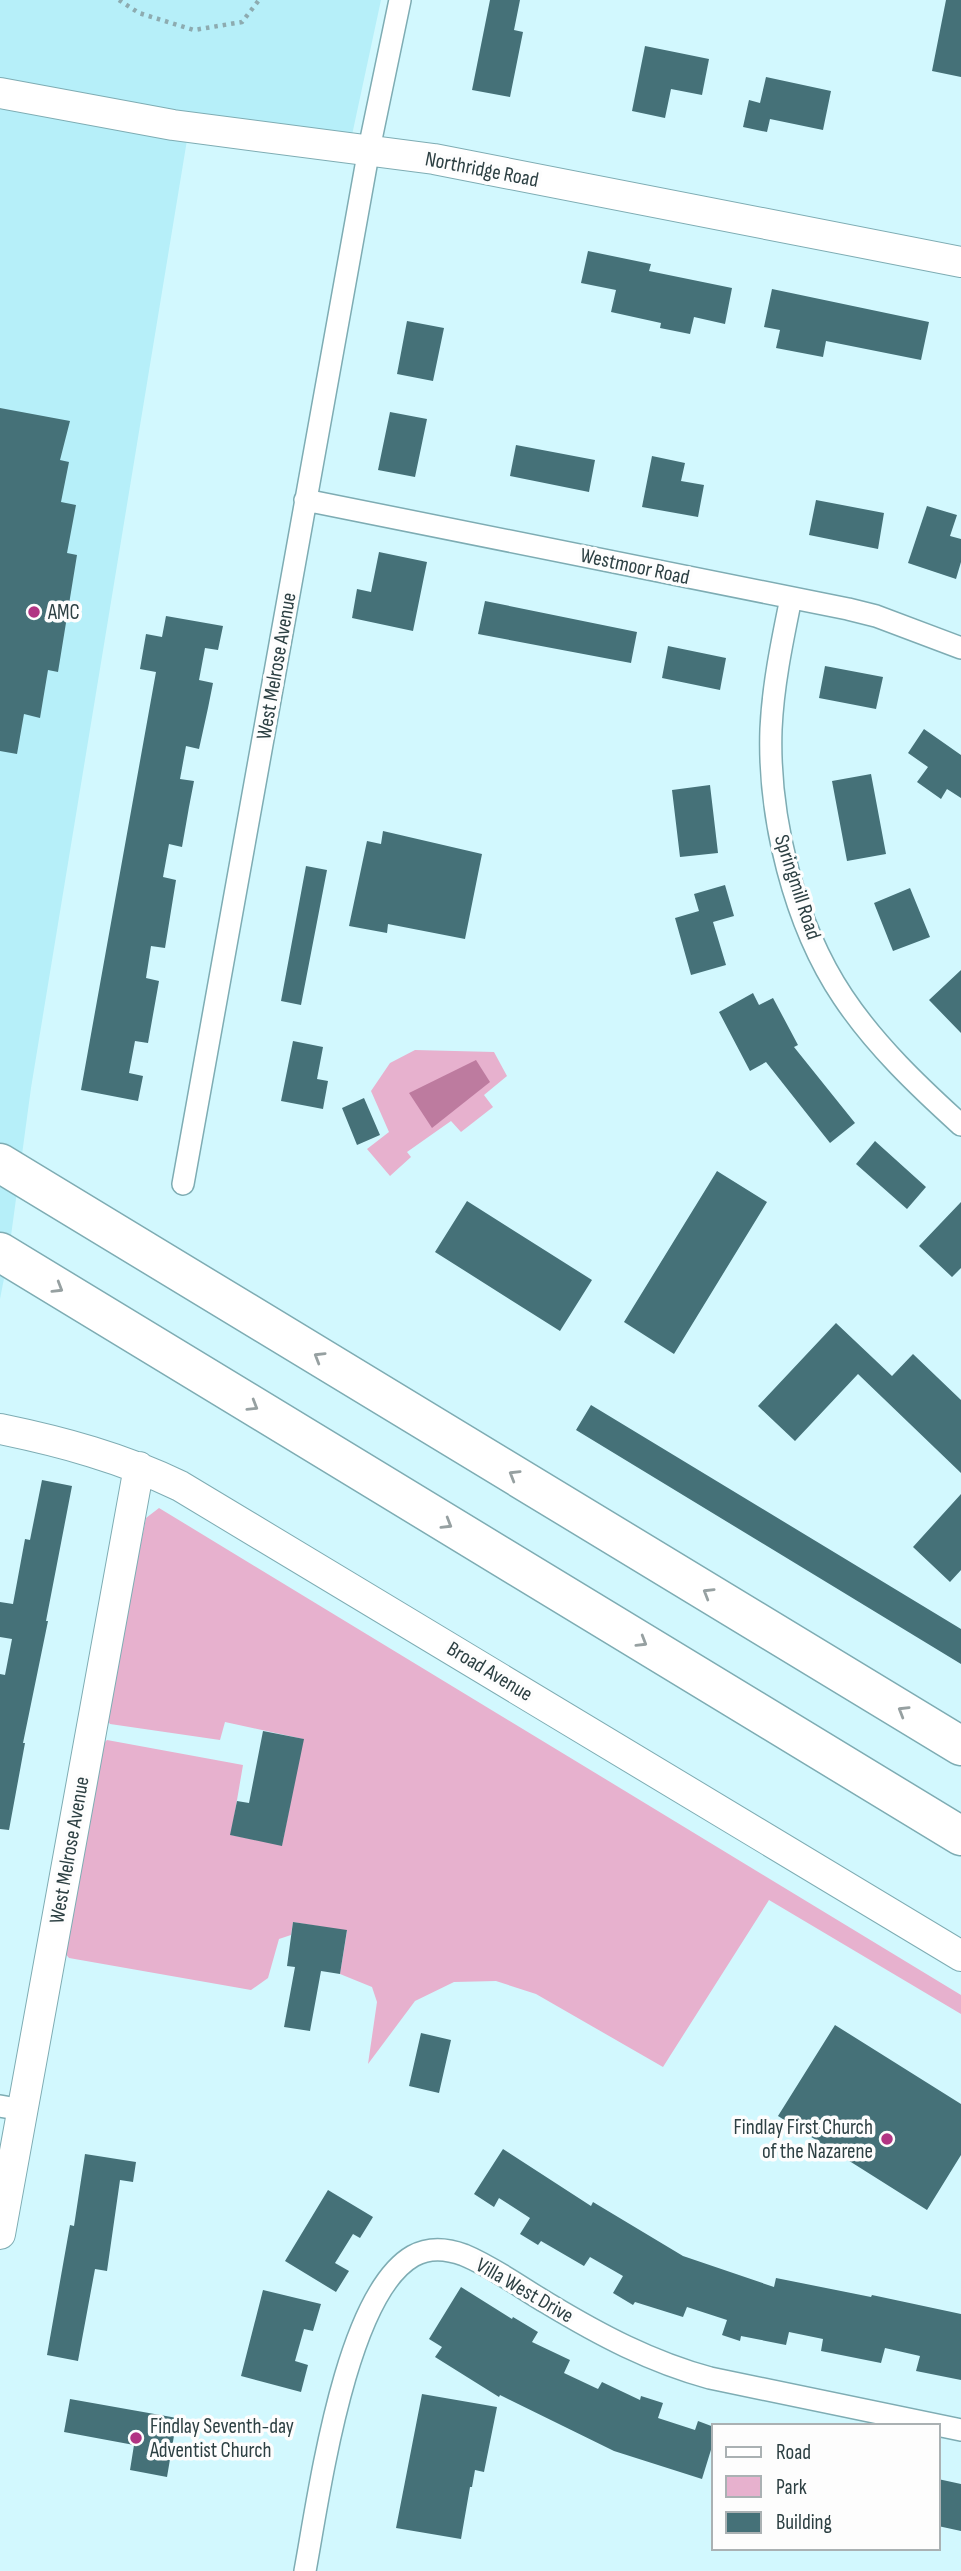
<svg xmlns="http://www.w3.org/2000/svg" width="961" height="2571" font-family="'Sofia Sans Condensed',sans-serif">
  <rect width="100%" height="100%" fill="#d2f8fe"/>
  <path fill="#b6eff9" d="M0 0H381L346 163 187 140 31 1088 8 1258 0 1299Z"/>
  <path fill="#e7b1ce" d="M415 1050 494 1052 507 1076 484 1095 493 1107 461 1132 451 1121 407 1152 411 1157 390 1176 367 1149 389 1132 371 1091 390 1063Z
    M159 1508 961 1995V2014L769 1900 663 2067 536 1994 496 1981 454 1982 415 2001 368 2064 377 2002 372 1987 340 1974 347 1931 293 1922 291 1935 279 1939 268 1978 251 1990 69 1958 64 1952 101 1746 107 1740 243 1765 231 1835 282 1845 303 1739 225 1722 220 1740 110 1724 106 1718 146 1518Z"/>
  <path fill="#bd7b9f" d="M476 1060 490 1082 432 1128 409 1093Z"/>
  <path fill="#457178" d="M490 0H520L514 30 523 32 510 97 472 90Z
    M946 0H961V77L932 71Z
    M645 46 709 59 702 95 671 89 665 118 632 111Z
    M766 77 831 91 823 130 770 119 767 132 743 127 749 100 760 103Z
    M588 251 651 264 649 271 732 288 725 324 694 317 690 334 660 328 661 323 611 312 616 290 581 283Z
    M772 289 929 322 921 360 826 341 823 357 776 348 780 330 764 327Z
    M407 321 444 328 433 381 397 374Z
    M0 408 70 421 60 460 69 462 61 502 76 505 67 553 77 555 58 672 48 670 40 718 24 714 17 754 0 751Z
    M390 412 427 419 415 477 378 470Z
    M516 445 595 460 589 492 510 476Z
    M652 456 685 463 681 481 704 485 698 517 642 507Z
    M816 500 884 513 878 549 809 535Z
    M927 506 957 515 950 536 961 539V562L956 579 908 563Z
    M379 552 427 562 413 631 352 618 357 589 371 592Z
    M485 601 637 632 631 663 478 634Z
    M166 616 223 626 218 650 205 648 199 680 213 683 208 708 199 749 186 746 180 779 194 781 189 807 182 847 169 844 163 877 176 880 165 948 151 946 146 978 159 981 148 1043 135 1041 129 1073 143 1076 138 1101 81 1090 156 672 140 669 146 634 162 637Z
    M668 646 726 658 720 690 662 678Z
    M825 666 883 677 876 709 819 698Z
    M924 729 961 755V798L947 789 941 799 917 782 928 767 908 753Z
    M871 774 886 854 847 861 832 781Z
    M710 785 718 853 680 857 672 790Z
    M383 831 482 854 465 939 388 924 387 933 349 926 367 841 381 844Z
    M306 866 327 870 301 1005 281 1001Z
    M725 885 734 916 713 922 726 965 691 975 675 918 699 911 694 894Z
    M910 888 930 937 893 951 874 903Z
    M961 970V1033L929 1000Z
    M753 993 759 1005 773 998 798 1045 794 1047 855 1123 830 1143 766 1062 750 1071 719 1012Z
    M293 1041 323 1047 317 1079 328 1081 323 1109 281 1101Z
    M364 1098 380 1135 357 1145 342 1108Z
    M875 1141 926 1187 907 1209 856 1164Z
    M717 1171 767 1202 674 1354 624 1322Z
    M467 1201 592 1280 560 1331 435 1252Z
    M961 1202V1268L952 1277 919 1246Z
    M836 1323 892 1376 913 1354 961 1400V1473L858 1374 795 1441 758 1406Z
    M591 1405 961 1629V1664L576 1430Z
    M42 1480 72 1486 46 1621H48L23 1743H25L9 1830 0 1829V1674L5 1675 12 1639 0 1637V1602L13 1604 25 1539 30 1540Z
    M961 1494V1570L950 1582 913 1547Z
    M263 1731 304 1739 282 1846 230 1835 237 1801 249 1803Z
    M293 1922 347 1930 340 1974 321 1971 310 2031 284 2027 295 1967 287 1966Z
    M835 2025 961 2104V2155L927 2210 778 2116Z
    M421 2033 451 2040 439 2093 409 2086Z
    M503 2149 591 2206 593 2202 683 2256 774 2287 776 2278 871 2297 872 2295 961 2314V2380L916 2371 920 2356 885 2348 881 2363 821 2351 823 2339 789 2332 786 2345 741 2336 740 2341 722 2335 727 2320 687 2307 683 2317 635 2302 633 2305 613 2293 623 2276 590 2257 584 2266 541 2241 538 2245 520 2234 530 2218 499 2198 494 2207 474 2194Z
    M85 2154 136 2162 133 2182 120 2180 107 2271 95 2269 78 2361 47 2355 70 2225 74 2226Z
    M328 2190 373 2217 360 2238 353 2234 335 2263 349 2271 336 2292 285 2261Z
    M461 2287 512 2319 513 2317 538 2332 532 2342 570 2360 564 2373 598 2389 602 2382 640 2400 641 2396 663 2403 658 2418 695 2430 698 2421 714 2427V2440L702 2479 614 2451 500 2395 499 2397 435 2357 442 2347 429 2339Z
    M263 2290 321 2304 313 2331 304 2329 295 2361 308 2365 301 2392 241 2376Z
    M422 2394 497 2407 484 2472 475 2470 472 2487H470L461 2539 396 2528Z
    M70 2399 177 2418 167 2477 130 2470 134 2445 64 2432Z
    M938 2479 961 2484V2531L938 2526Z"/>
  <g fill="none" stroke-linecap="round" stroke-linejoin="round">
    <g stroke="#7eacb3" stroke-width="24">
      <path id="street" d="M305 500 848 609 876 616 961 648
        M791 598C782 642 773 685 771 729 768 817 794 924 843 997 875 1045 918 1086 961 1125
        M183 1184 369 149 400 0
        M0 2106 23 2110
        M305 2571C319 2496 345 2295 413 2256 429 2247 448 2249 464 2255 493 2267 520 2287 547 2303 600 2335 651 2362 710 2378L961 2430"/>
    </g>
    <g stroke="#7eacb3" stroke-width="32">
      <path id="secondary" d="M0 93 173 125 434 159 961 262
        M0 1429C63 1442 122 1458 180 1486L961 1956
        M0 2234 139 1467"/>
    </g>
    <g stroke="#7eacb3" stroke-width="41">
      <path id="highway" d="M0 1163 961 1746
        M0 1252 961 1836"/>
    </g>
    <path stroke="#8dabb0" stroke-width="4.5" stroke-dasharray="3.5 5" stroke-linecap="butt" d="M119 0 139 13 194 30 242 22 259 0"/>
    <use href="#street" stroke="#fff" stroke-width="21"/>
    <use href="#secondary" stroke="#fff" stroke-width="30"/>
    <use href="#highway" stroke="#fff" stroke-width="38"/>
  </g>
  <defs><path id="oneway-chevron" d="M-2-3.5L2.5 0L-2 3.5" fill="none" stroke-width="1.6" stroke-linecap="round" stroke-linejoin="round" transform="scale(1.75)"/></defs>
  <g stroke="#96a0a1">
    <use href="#oneway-chevron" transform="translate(58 1288) rotate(31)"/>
    <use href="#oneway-chevron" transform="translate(319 1357) rotate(-149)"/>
    <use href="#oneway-chevron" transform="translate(253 1406) rotate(31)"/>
    <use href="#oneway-chevron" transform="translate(514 1475) rotate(-149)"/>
    <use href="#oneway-chevron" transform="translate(447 1524) rotate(31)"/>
    <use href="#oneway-chevron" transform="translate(708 1593) rotate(-149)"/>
    <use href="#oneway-chevron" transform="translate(642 1642) rotate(31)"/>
    <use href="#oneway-chevron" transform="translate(903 1711) rotate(-149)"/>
  </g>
  <g fill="#b13483" stroke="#fdfdfd" stroke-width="2.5">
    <circle cx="34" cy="612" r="7"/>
    <circle cx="887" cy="2139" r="7"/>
    <circle cx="136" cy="2438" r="7"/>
  </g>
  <g text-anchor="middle" stroke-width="7" stroke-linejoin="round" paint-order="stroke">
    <g font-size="21" fill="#2d4043" stroke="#fdfdfd">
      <text transform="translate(482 169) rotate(11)" y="7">Northridge Road</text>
      <text transform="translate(635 566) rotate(12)" y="7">Westmoor Road</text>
      <text transform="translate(276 666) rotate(-80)" y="7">West Melrose Avenue</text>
      <text transform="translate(798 887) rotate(72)" y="7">Springmill Road</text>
      <text transform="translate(490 1671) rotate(31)" y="7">Broad Avenue</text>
      <text transform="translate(69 1850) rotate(-80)" y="7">West Melrose Avenue</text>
      <text transform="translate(525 2290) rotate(30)" y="7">Villa West Drive</text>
    </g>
    <g font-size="21" fill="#2d4043" stroke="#fdfdfd" text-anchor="start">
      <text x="48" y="619">AMC</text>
      <text x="873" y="2134" text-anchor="end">Findlay First Church<tspan x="873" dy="24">of the Nazarene</tspan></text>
      <text x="150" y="2433">Findlay Seventh-day<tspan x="150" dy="24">Adventist Church</tspan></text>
    </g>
  </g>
  <rect x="712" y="2424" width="228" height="126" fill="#fdfdfd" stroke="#aab1b3" stroke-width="2"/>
  <rect x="726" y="2447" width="35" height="10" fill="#ffffff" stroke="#aab1b3" stroke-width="2"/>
  <text x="776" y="2459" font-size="21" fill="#2d4043">Road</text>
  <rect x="726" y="2476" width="35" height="21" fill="#e7b1ce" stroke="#aab1b3" stroke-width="2"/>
  <text x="776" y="2494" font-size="21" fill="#2d4043">Park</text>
  <rect x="726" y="2512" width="35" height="21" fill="#457178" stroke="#aab1b3" stroke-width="2"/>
  <text x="776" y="2529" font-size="21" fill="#2d4043">Building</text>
</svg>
